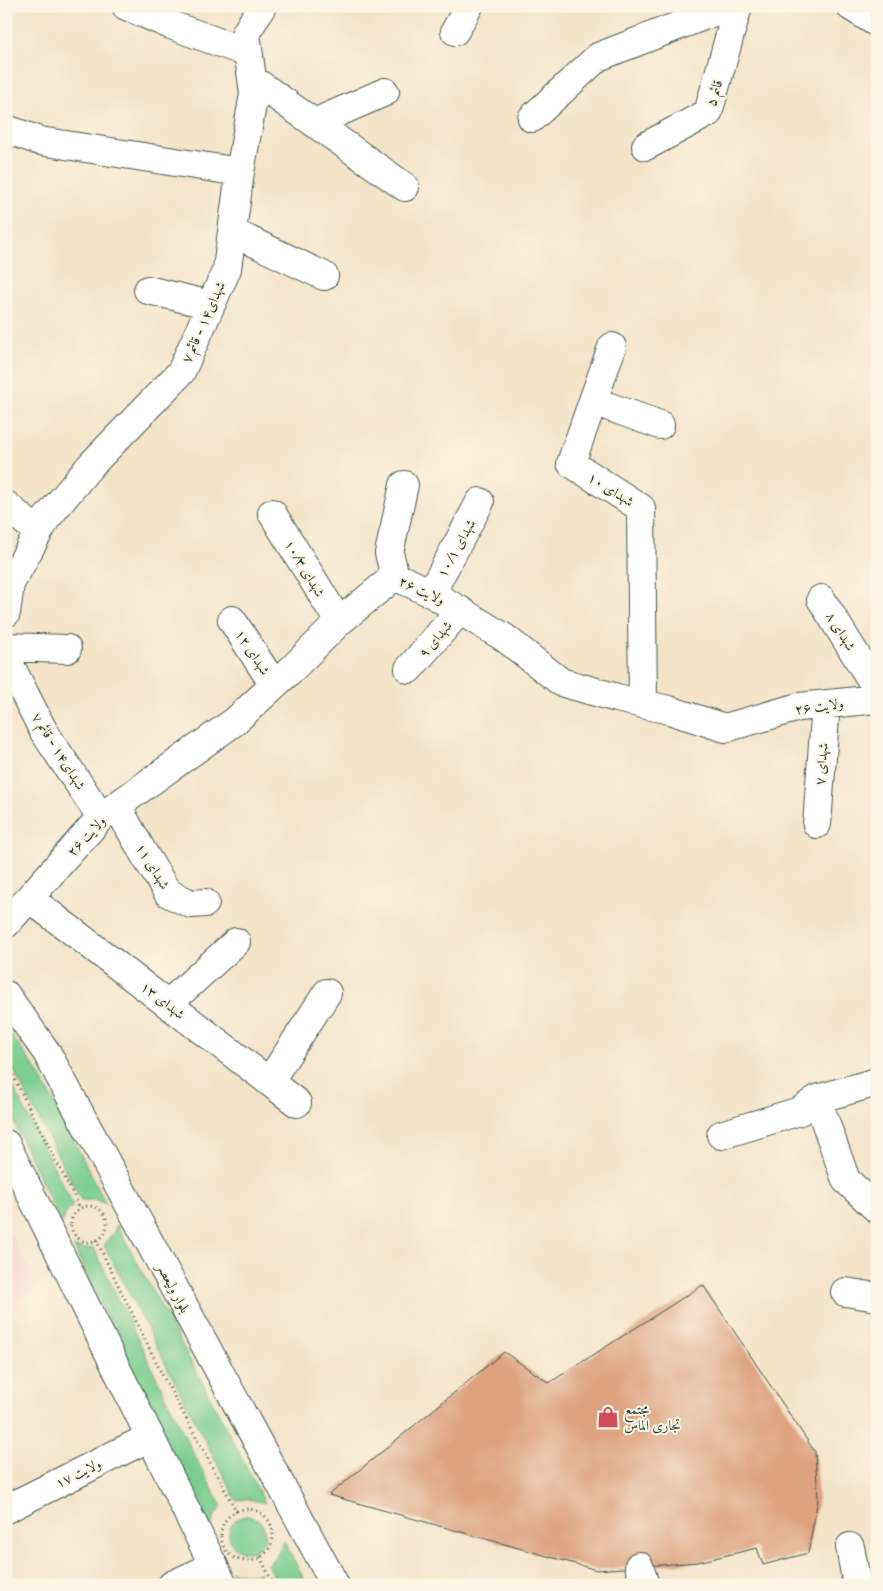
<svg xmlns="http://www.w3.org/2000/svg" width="883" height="1591" font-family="'IM FELL English',Amiri,serif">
  <rect width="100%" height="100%" fill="#fcf5e5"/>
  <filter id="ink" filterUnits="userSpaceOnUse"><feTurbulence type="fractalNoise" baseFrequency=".02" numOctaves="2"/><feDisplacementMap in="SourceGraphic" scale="10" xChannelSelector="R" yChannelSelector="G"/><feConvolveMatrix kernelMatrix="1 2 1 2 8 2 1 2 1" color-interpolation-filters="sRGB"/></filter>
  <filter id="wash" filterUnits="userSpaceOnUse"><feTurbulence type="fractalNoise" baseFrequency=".0096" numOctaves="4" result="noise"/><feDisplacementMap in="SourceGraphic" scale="20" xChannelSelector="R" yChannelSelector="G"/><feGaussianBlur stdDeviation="1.12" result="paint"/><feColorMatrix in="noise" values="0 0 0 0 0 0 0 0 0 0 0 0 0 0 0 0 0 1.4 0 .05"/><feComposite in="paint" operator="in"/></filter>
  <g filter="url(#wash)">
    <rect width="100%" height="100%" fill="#f3e4c8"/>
    <path fill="#f7d1c8" d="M6 1224 37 1285 6 1320Z"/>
    <path fill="#7cce90" stroke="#4e8662" d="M6 1027 40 1075 106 1204 96 1200H81L6 1056Z
      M6 1073 73 1205 64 1216 61 1224 6 1105Z
      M117 1225 200 1378 265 1503 248 1499 236 1500 104 1245 113 1233Z
      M74 1247 83 1249 94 1248 192 1451 222 1507 215 1515 210 1531 124 1356Z
      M229 1534a18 18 0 1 1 36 0a18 18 0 1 1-36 0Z
      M284 1541 307 1585H279L268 1565 279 1552Z
      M231 1571C241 1575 249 1575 259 1573L265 1585H238Z"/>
    <g id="blocks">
      <path fill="#dda380" d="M703 1285 815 1452 818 1499 808 1553 763 1565 757 1548 698 1562 597 1570 329 1495 504 1352 549 1383Z"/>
    </g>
  </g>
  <g filter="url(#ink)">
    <use href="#blocks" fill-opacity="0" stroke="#3f564a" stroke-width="1"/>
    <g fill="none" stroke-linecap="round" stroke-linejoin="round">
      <g stroke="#3f564a" stroke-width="30">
        <path id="minor" d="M126 6 168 24 248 53
          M850 6 877 23
          M455 31 469 6
          M252 79 405 187
          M532 118 598 57 729 6
          M314 123 385 92
          M6 129 40 141 240 172
          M646 146 708 113 738 6
          M232 232 324 276
          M148 290 211 305
          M612 347 571 463 641 508 643 704
          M593 401 660 425
          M6 505 38 532
          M272 513 339 622
          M395 576 389 553 404 485
          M431 593 480 502
          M821 599 877 689
          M6 613 10 584 46 519 90 466 181 372 227 269 240 172 254 94 246 33 262 6
          M232 620 274 685
          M6 647 67 649
          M6 657 44 732 101 817
          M409 669 460 610
          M117 806 144 854 168 893 191 904 205 903
          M817 824 826 704
          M29 898 297 1103
          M6 924 101 817 234 722 293 668 339 622 395 576 431 593 505 638 561 682 617 698 669 710 725 728 799 707 877 699
          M168 1004 236 942
          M269 1082 327 993
          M877 1082 817 1099 846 1180 877 1209
          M721 1135 800 1111 817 1099
          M845 1292 877 1297
          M6 1509 150 1437
          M850 1547 857 1585
          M639 1566 645 1585
          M172 1585 214 1566"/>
      </g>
      <g stroke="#3f564a" stroke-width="30">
        <path id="primary" d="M6 995 47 1053 335 1585
          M6 1144 223 1585"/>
      </g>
      <path stroke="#3f564a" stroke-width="3" stroke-dasharray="1 4" stroke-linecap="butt" d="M6 1062 80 1208
        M71 1224a18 18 0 1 1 36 0a18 18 0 1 1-36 0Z
        M96 1240 164 1378 237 1512
        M221 1535a26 26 0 1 1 52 0a26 26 0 1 1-52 0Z
        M260 1557 274 1585"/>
      <use href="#minor" stroke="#fff" stroke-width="28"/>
      <use href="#primary" stroke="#fff" stroke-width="28"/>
    </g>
  </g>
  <defs>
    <g id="shop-bare" transform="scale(1.725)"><path d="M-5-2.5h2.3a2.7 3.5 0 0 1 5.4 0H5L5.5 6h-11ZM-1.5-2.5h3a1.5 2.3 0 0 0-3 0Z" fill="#d1495b" stroke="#fcf5e5" stroke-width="2.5" paint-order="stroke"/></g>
  </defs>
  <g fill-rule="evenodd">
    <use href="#shop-bare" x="608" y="1417"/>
  </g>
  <g text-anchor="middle" stroke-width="4" stroke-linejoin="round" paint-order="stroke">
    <g font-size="14" fill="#1f3d34" stroke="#fcf5e5">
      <text transform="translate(714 93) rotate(-74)" y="5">قائم ۵</text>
      <text transform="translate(203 322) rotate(-66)" y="5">شهدای۱۴ - قائم ۷</text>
      <text transform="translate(611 489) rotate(32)" y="5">شهدای ۱۰</text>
      <text transform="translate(456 548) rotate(-61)" y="5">شهدای ۱۰/۱</text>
      <text transform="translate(305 568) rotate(59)" y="5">شهدای ۱۰/۳</text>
      <text transform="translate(422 590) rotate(25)" y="5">ولایت ۲۶</text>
      <text transform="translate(841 631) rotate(58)" y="5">شهدای ۸</text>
      <text transform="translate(435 639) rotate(-50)" y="5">شهدای ۹</text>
      <text transform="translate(253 652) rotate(57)" y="5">شهدای ۱۲</text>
      <text transform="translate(819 706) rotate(-8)" y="5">ولایت ۲۶</text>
      <text transform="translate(59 751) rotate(58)" y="5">شهدای۱۴ - قائم ۷</text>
      <text transform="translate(821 764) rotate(-85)" y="5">شهدای ۷</text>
      <text transform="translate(86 836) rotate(-47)" y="5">ولایت ۲۶</text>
      <text transform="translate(153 866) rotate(58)" y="5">شهدای ۱۱</text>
      <text transform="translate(163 1000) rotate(38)" y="5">شهدای ۱۳</text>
      <text transform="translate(174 1288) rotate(62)" y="5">بلوار ولیعصر</text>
      <text transform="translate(78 1473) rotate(-26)" y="5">ولایت ۱۷</text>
    </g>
    <g font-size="14" fill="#1f3d34" stroke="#fcf5e5" text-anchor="start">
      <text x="624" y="1414">مجتمع<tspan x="624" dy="16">تجاری الماس</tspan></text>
    </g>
  </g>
  <rect width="883" height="1591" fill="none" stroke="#fcf5e5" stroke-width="25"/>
</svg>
